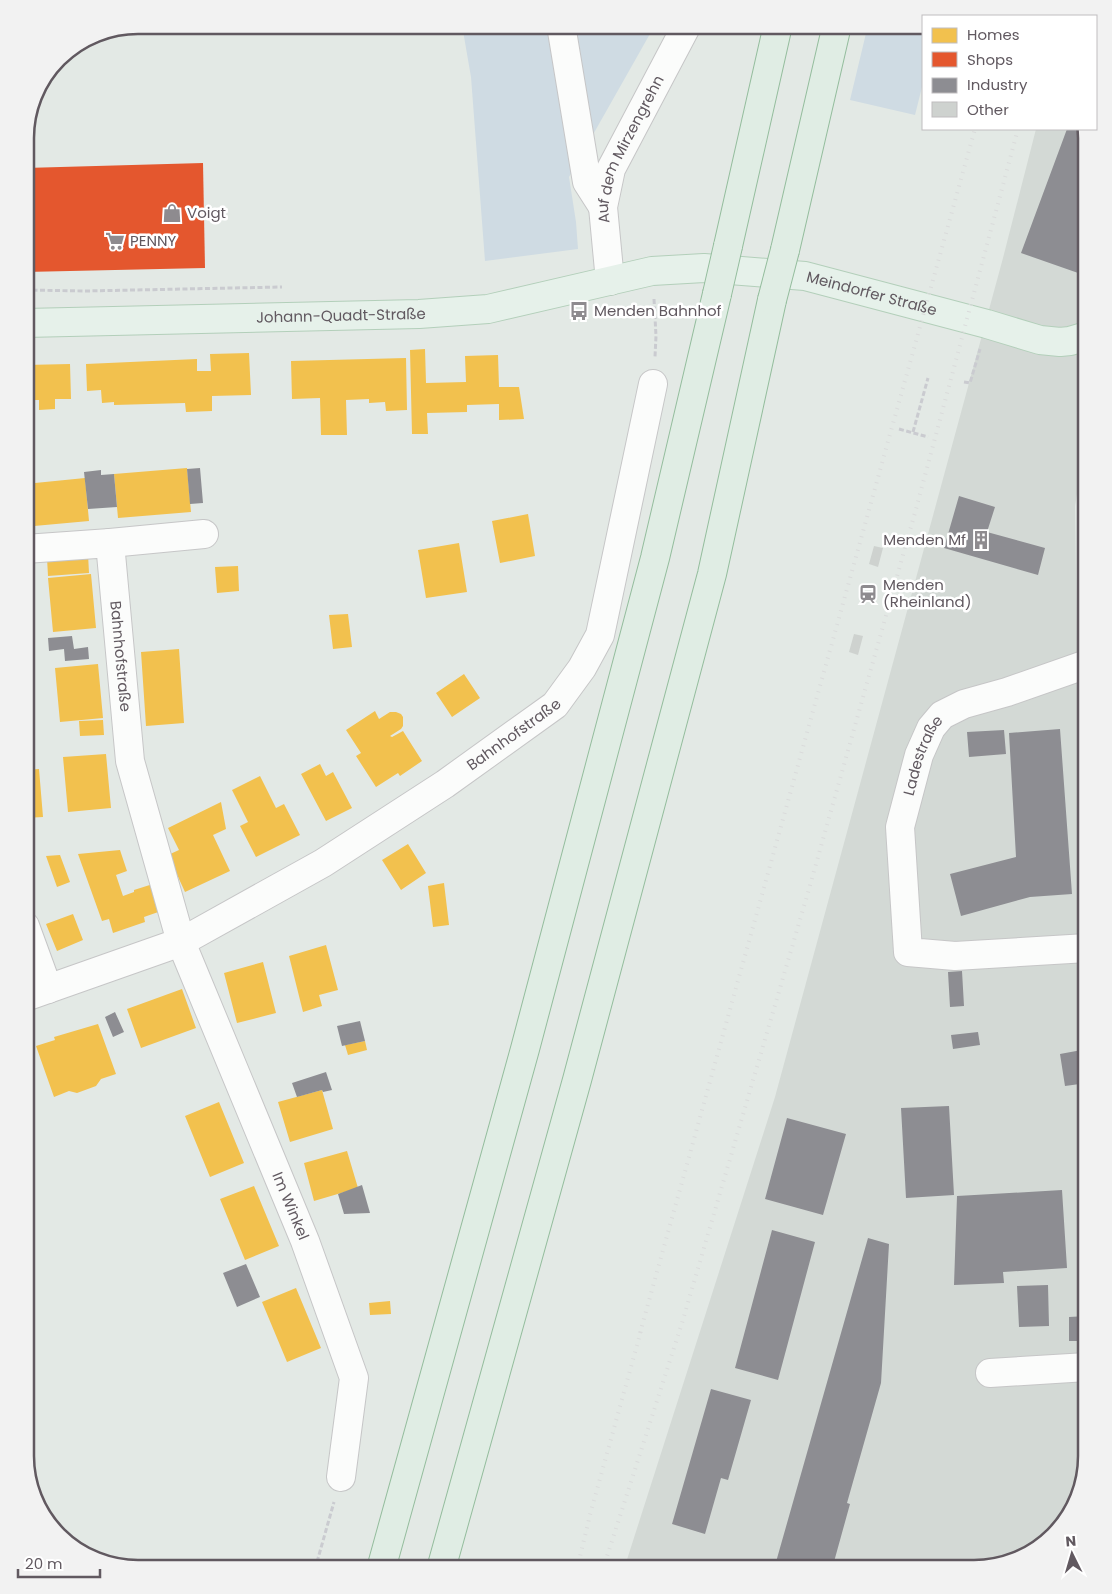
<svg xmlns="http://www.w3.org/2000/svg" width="1112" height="1594" font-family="Poppins,sans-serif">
  <rect width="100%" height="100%" fill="#e3e9e5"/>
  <path fill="#d3d9d5" d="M1036 129H1084L1087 138V434L1075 506 1078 712 1087 828V1456L1072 1512 1031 1554 974 1569H624L775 1097 1003 258Z"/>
  <path fill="#cfdbe3" d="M462 25H655L569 177 576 222 578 249 485 261 471 77Z
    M868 25H923V83L915 115 850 100Z"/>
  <path fill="#f2c14e" d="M425 349 426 383 466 382 465 356 498 355 499 387H519L524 419 499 420V404L467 405V412L427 413 428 434H412L410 350Z
    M249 353 251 395 212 396V411L186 412 185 403 114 405V402L102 403 101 390 87 391 86 364 197 359V371H211L210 354Z
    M406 358 407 410 386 411 385 402 369 403V399L346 400 347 435H321L320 398 292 399 291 361Z
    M70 364 71 399H55V409L39 410V400H25V365Z
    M187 468 191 512 118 518 114 474Z
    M85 478 89 521 34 526 35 520 25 521V484Z
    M528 514 535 556 500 563 492 521Z
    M459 543 467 592 426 598 418 550Z
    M88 554 89 573 48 576 47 558Z
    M238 566 239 591 217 593 215 567Z
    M91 574 96 628 53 632 48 578Z
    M348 614 352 647 333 649 329 615Z
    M25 623H27L33 691H25Z
    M179 649 184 723 146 726 141 652Z
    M98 664 103 718 60 722 55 668Z
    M464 674 480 698 452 717 436 693Z
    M375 711 379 719 390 712H396L401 714 403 717V726L401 729 390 736 392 737 403 731 422 761 400 776 398 773 376 787 356 756 361 753 346 730Z
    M103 720 104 735 80 736 79 721Z
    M106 754 111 808 68 812 63 757Z
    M320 764 326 776 333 772 352 808 326 821 301 774Z
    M39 769 43 817 25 818V770Z
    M260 776 276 808 284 804 300 835 256 857 240 826 248 822 232 790Z
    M221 802 226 829 213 835 230 871 185 892 168 855 179 850 168 828Z
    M408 844 426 873 401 890 382 860Z
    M120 850 127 871 116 875 123 896 134 892V890L156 883 164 910 144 917 145 922 113 933 109 919 102 921 78 854Z
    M60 855 70 882 57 887 46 856Z
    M444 883 449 925 433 927 428 886Z
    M73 914 83 940 57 951 46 924Z
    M326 945 338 990 319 995 322 1006 303 1012 289 956Z
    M263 962 276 1013 237 1023 224 973Z
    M182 989 196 1028 141 1048 127 1009Z
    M98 1024 116 1074 101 1079 96 1086 77 1093 69 1091 54 1097 36 1046 55 1040 54 1037Z
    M365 1041 367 1050 348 1055 345 1045Z
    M322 1090 333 1129 290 1142 278 1102Z
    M219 1102 244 1163 210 1177 185 1116Z
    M347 1151 358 1188 314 1201 304 1163Z
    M254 1186 279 1246 245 1260 220 1199Z
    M296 1288 321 1348 287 1362 262 1302Z
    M390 1301 391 1314 370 1315 369 1303Z"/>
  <path fill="#e4572e" d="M203 163 205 268 25 272V168Z"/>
  <path fill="#8d8d92" d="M1067 129H1084L1087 138V257L1081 274 1021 253Z
    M200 468 203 503 190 504 187 469Z
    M101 470V475L114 474 117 507 88 509 84 472Z
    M959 496 995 507 987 532 1045 548 1038 575 944 548Z
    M72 636 74 649 88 647 89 659 65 661 64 649 49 651 48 638Z
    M1060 729 1072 894 1030 897 961 916 950 874 1016 857 1009 733Z
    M1004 730 1006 754 969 757 967 732Z
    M962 971 964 1006 950 1007 948 972Z
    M115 1012 124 1032 113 1037 105 1017Z
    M360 1021 365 1041 342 1046 337 1026Z
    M978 1032 980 1045 953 1049 951 1035Z
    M1087 1049V1083L1065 1086 1060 1054Z
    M326 1072 332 1090 323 1092 322 1090 297 1097 292 1083Z
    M949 1106 954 1195 906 1198 901 1108Z
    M787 1118 846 1134 823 1215 765 1199Z
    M362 1185 370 1213 344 1214 338 1194Z
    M1062 1190 1067 1268 1003 1272 1004 1283 954 1285 957 1196Z
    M772 1230 815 1242 778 1380 735 1368Z
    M868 1238 889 1244 881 1383 847 1503 850 1504 832 1569H774Z
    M246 1264 260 1297 237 1307 223 1273Z
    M1048 1285 1049 1326 1019 1327 1017 1286Z
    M1087 1316V1341H1069V1317Z
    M711 1389 751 1400 728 1480 721 1478 705 1534 672 1524Z"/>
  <path fill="#ced2cf" d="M874 546 883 548 878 567 869 564Z
    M854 634 863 636 858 655 849 652Z"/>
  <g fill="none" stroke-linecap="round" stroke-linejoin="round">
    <g stroke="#c6c6c7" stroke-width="30">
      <g id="minor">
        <path d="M561 25 587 182 603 207"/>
        <path id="s1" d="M610 281 603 207 611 169 687 25"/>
        <path d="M110 543 204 534"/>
        <path id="s2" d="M25 549 110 543 130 761 181 942 305 1241 354 1378 341 1477"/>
        <path d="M25 926 48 989"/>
        <path id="s3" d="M1087 948 955 956 908 952 900 827 919 755 931 728 942 715 964 704 1007 692 1087 664"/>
        <path id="s4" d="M25 997 181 942 323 863 445 784 555 705 582 668 600 635 653 384"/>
        <path d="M990 1373 1087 1367"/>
      </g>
    </g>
    <g stroke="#b3cfba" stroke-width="30">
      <g id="major">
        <path id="s5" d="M25 323 419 314 488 309 652 271 704 268 805 276 987 324 1040 340 1060 342 1070 341 1087 336"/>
      </g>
    </g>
    <g stroke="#94bd9d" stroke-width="30">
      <path id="highway" d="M728 246 778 25
        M785 250 837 25
        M381 1569 525 1049 655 558 717 294
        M441 1569 577 1080 712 574 772 300"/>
    </g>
    <path stroke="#cacbd0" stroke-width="3" stroke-dasharray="5 2.5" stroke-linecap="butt" d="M25 290 85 291 282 287
      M654 299 656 336 655 357
      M964 382 970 383 980 349
      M899 429 928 437
      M913 432 928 378
      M315 1569 334 1502"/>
    <use href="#minor" stroke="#fbfcfb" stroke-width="28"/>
    <use href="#major" stroke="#e6f1ea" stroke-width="28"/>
    <use href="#highway" stroke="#e0ede4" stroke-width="28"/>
    <path stroke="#dadbdb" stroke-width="4" stroke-dasharray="1 6" stroke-linecap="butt" d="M640 1333 975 129
      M577 1569 590 1515 642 1327
      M603 1569 682 1323 809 889 916 509 1018 129"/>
    <g stroke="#94bd9d" stroke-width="30" stroke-linecap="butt">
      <path id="highway-bridge" d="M717 294 728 246
        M772 300 785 250"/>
    </g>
    <use href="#highway-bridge" stroke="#e0ede4" stroke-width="28"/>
  </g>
  <defs>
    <g id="shop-bare" transform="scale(1.5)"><path d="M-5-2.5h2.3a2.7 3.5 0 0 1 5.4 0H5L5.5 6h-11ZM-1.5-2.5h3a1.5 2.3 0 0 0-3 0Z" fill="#8e8b8f" stroke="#fff" stroke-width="2.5" paint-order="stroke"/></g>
    <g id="supermarket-bare" transform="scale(1.5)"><path d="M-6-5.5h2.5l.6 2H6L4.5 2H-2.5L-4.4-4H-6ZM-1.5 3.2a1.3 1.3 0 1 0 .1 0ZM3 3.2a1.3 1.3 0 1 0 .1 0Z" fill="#8e8b8f" stroke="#fff" stroke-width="2.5" paint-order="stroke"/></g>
    <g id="bus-bare" transform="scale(1.5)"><path d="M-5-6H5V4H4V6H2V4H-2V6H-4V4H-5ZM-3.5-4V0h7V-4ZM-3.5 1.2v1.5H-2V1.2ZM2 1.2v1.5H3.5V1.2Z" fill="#8e8b8f" stroke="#fff" stroke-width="2.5" paint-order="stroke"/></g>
    <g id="building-bare" transform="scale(1.5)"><path d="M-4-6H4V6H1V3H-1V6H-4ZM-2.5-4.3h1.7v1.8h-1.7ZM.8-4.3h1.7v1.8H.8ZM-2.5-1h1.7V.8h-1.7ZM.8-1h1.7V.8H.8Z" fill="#8e8b8f" stroke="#fff" stroke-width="2.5" paint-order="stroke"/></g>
    <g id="station-bare" transform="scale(1.5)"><path d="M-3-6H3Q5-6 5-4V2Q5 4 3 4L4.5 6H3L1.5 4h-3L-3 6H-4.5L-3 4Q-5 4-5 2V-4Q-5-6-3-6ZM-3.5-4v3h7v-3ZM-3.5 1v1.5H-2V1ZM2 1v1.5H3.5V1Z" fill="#8e8b8f" stroke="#fff" stroke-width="2.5" paint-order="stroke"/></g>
  </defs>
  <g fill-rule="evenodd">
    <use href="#shop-bare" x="172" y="213"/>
    <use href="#supermarket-bare" x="115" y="241"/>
    <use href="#bus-bare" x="579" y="311"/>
    <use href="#building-bare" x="981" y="540"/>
    <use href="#station-bare" x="868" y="594"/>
  </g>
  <g text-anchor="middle" stroke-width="5" stroke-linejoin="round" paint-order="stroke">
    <g font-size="15" fill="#615960" stroke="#fff">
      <text dy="5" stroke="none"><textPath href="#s1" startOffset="138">Auf dem Mirzengrehn</textPath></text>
      <text dy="5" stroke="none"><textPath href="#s5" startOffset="854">Meindorfer Straße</textPath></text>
      <text dy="5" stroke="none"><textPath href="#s5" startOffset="316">Johann-Quadt-Straße</textPath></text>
      <text dy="5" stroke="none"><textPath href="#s2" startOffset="199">Bahnhofstraße</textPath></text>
      <text dy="5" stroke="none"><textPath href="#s4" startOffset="558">Bahnhofstraße</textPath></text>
      <text dy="5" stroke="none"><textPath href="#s3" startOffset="380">Ladestraße</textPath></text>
      <text dy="5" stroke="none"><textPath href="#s2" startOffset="778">Im Winkel</textPath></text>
    </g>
    <g font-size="15" fill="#615960" stroke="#fff" text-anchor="start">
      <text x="187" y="218">Voigt</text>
      <text x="130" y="246">PENNY</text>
      <text x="594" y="316">Menden Bahnhof</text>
      <text x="966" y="545" text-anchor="end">Menden Mf</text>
      <text x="883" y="590">Menden<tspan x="883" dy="17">(Rheinland)</tspan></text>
    </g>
  </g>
  <path d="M0 0H1112V1594H0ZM138 34H974A104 104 0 0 1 1078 138V1456A104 104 0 0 1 974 1560H138A104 104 0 0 1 34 1456V138A104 104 0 0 1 138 34Z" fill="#f2f2f2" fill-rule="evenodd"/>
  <path fill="none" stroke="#615960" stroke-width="2.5" d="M138 34H974A104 104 0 0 1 1078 138V1456A104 104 0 0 1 974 1560H138A104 104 0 0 1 34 1456V138A104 104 0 0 1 138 34Z"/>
  <rect x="922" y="15" width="175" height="115" fill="#ffffff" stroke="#c0bdbf"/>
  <rect x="932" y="28" width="25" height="15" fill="#f2c14e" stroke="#c0bdbf"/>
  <text x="967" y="40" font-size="15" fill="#615960">Homes</text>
  <rect x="932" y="52" width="25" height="15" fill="#e4572e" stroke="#c0bdbf"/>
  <text x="967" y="65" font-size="15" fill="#615960">Shops</text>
  <rect x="932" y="78" width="25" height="15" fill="#8d8d92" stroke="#c0bdbf"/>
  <text x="967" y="90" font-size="15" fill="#615960">Industry</text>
  <rect x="932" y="102" width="25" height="15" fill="#ced2cf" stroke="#c0bdbf"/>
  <text x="967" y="115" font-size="15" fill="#615960">Other</text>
  <g transform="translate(1072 1554) rotate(355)" stroke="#ffffff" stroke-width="4" paint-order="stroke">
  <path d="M0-4L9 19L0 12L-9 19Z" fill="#615960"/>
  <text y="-8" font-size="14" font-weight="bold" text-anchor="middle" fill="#615960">N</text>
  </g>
  <path d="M18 1569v8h82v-8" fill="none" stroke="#615960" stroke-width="2.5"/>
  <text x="25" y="1569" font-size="15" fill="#615960" stroke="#ffffff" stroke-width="4" paint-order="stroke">20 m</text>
</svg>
